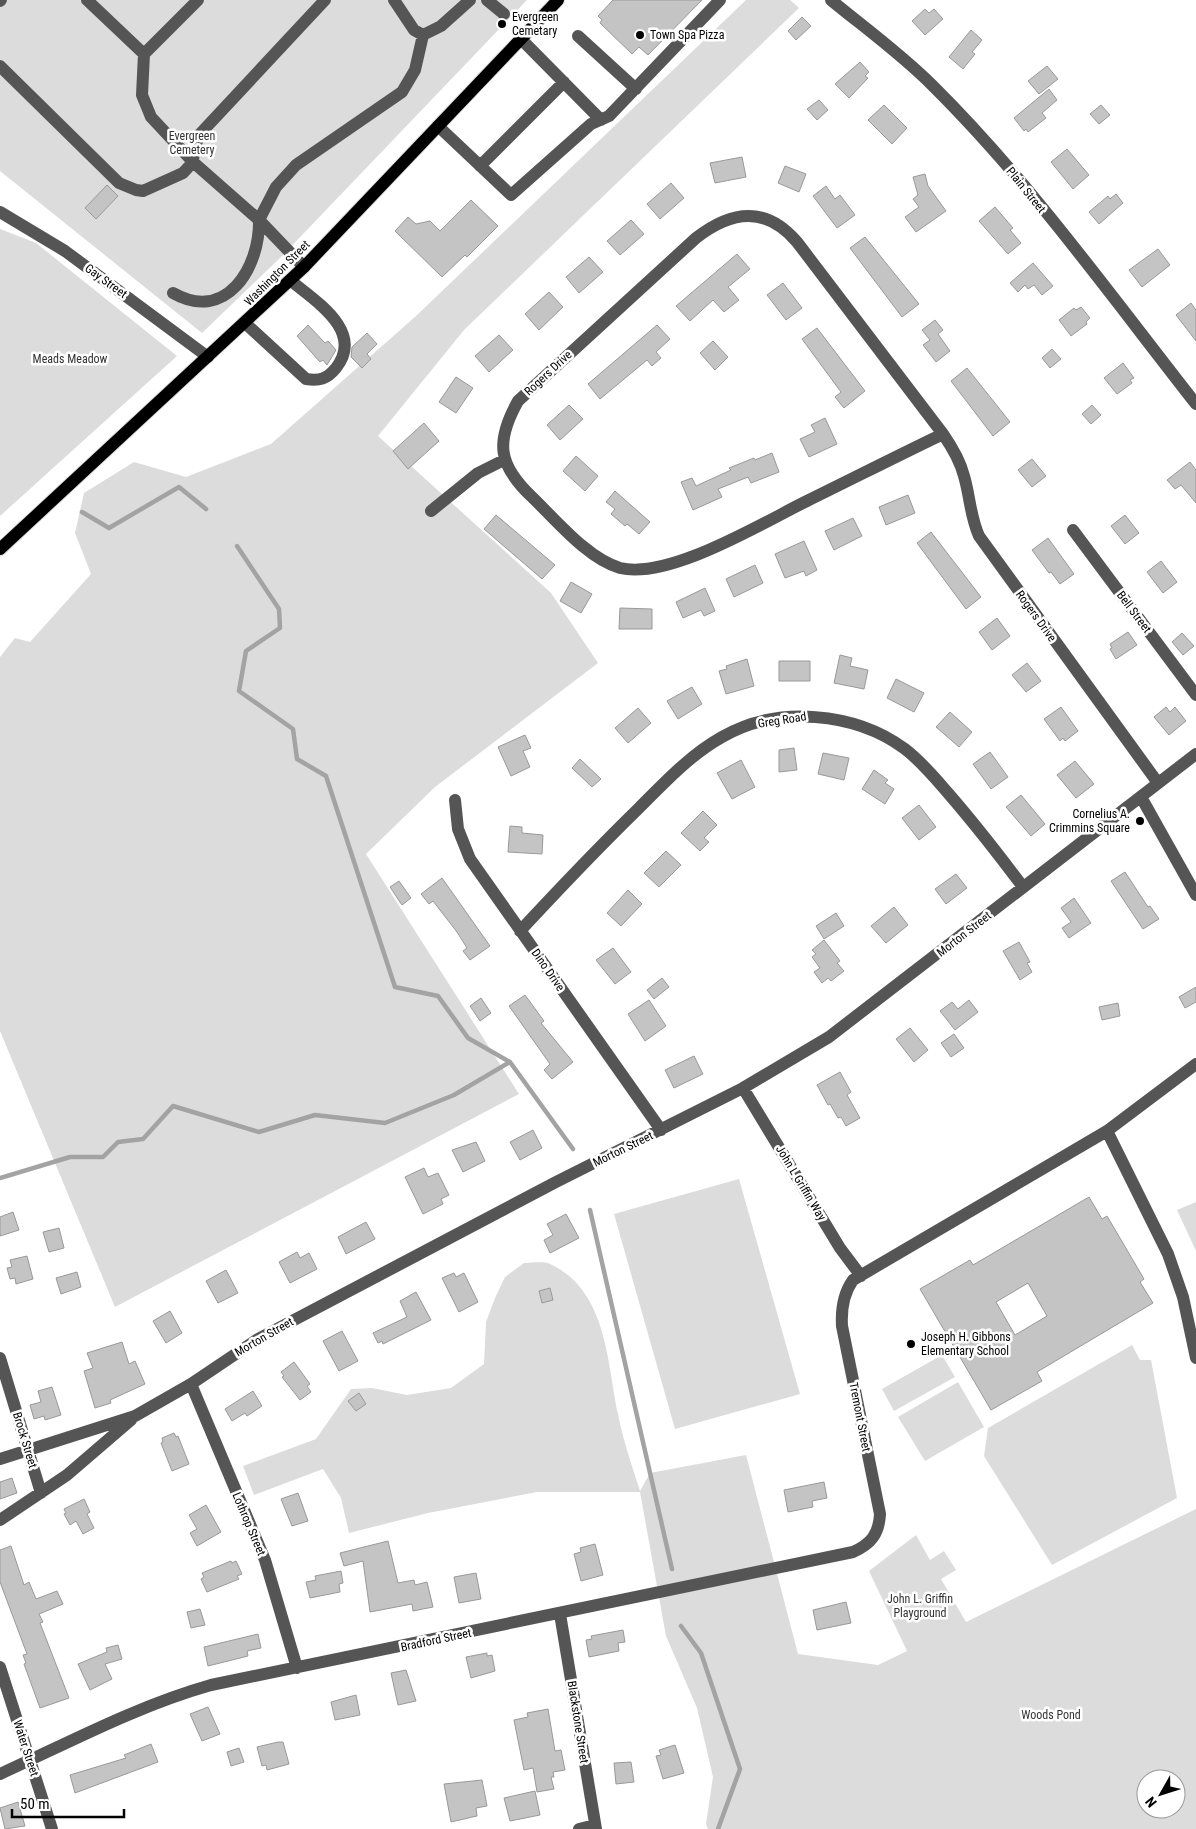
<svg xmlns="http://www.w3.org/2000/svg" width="1196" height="1829" font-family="'Roboto Condensed',sans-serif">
  <rect width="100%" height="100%" fill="#fff"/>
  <path fill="#dcdcdc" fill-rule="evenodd" d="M0 0H527L282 256 202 333 0 171Z
    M746 0H790L799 8 464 330 378 436 551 593 598 663 435 787 366 854 519 1094 115 1307 0 1031V657L15 638 30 642 91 574 75 533 84 493 134 462 186 477 271 444 416 316Z
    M0 229 36 243 177 356 0 516Z
    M739 1179 800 1394 675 1429 614 1214Z
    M1196 1202V1251L1177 1210Z
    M524 1263C532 1263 543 1261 550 1264 607 1290 607 1362 618 1414 623 1440 632 1466 640 1491L650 1473 746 1455 798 1654 878 1665 907 1651 869 1571 916 1535 930 1560 944 1551 956 1570 941 1579 966 1622 1196 1509V1829H708L706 1824 713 1777 697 1708 666 1636 640 1492H537L428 1513 349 1533 341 1498 323 1469 254 1495 243 1466 316 1439 351 1389 372 1388 407 1395 451 1388 484 1364 486 1322 495 1298 505 1277ZM1146 1779H1176V1809H1146Z
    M1132 1345 1140 1360H1151L1177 1498 1052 1565 984 1456 988 1428Z
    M942 1355 955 1377 894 1411 882 1389Z
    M958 1382 984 1427 925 1461 898 1417Z"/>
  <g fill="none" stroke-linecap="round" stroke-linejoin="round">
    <path stroke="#a3a3a3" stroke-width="4.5" d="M82 512 109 528 179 487 206 509
      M237 546 279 609 280 628 246 651 239 691 293 729 297 759 326 776 395 987 438 996 468 1038 510 1062 573 1149
      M0 1178 70 1157H103L118 1142 143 1139 173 1106 259 1132 315 1115 385 1123 454 1095 510 1062
      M590 1210 672 1569
      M681 1626 701 1653 740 1769 718 1829"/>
  </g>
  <path fill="#c4c4c4" stroke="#999" fill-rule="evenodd" d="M613 0H702L648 55 639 47 632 54 600 23 602 20 598 16Z
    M925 9 929 13 934 9 943 19 925 35 912 21Z
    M802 17 811 26 796 40 788 31Z
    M971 30 982 40 972 52 975 54 963 69 949 57Z
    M860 62 869 72 865 76 868 78 849 98 835 84Z
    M1047 66 1058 79 1039 94 1028 81Z
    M1049 89 1057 100 1042 113 1046 118 1028 132 1026 129 1024 131 1014 118Z
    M819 100 828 110 817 120 807 109Z
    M884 105 907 128 892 144 868 120Z
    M1101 105 1110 115 1099 124 1090 114Z
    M1067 149 1089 175 1073 189 1051 162Z
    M742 157 746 177 715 183 710 163Z
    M785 166 806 174 799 192 778 183Z
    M925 174 928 186 946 211 916 232 905 217 919 207 913 199 918 195 913 177Z
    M671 183 684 198 660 219 647 204Z
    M107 185 118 196 96 219 85 208Z
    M826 186 835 199 840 195 855 215 837 228 813 196Z
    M1116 194 1123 203 1099 224 1089 212 1108 196 1110 199Z
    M471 200 498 226 467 257 465 255 442 277 395 231 408 217 416 224 430 221 440 231Z
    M995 207 1013 228 1010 230 1021 243 1008 254 979 221Z
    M631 220 644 234 620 255 607 241Z
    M865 237 919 304 902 317 850 248Z
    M1158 249 1170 265 1142 287 1129 270Z
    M737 254 750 269 728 287 739 300 724 312 713 300 690 321 676 306Z
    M589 257 603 272 579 293 566 277Z
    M1033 263 1053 286 1042 295 1034 285 1028 289 1025 285 1018 292 1010 283Z
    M783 283 802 308 786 320 767 295Z
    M549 292 563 307 539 330 525 314Z
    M1191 303 1196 310V341L1176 315Z
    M1081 307 1090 318 1086 322 1087 324 1071 336 1059 320 1074 308 1076 310Z
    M935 320 943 330 938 334 950 351 936 362 923 345 930 340 922 330Z
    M308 325 325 343 328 341 336 350 327 365 323 360 320 362 297 336Z
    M657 325 670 339 656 352 661 358 652 366 647 360 600 399 588 384Z
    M817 328 865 391 844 408 835 397 841 392 802 339Z
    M367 333 377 344 367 354 371 359 362 368 351 357 352 347Z
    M499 335 513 350 489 372 475 356Z
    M713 341 728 357 715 370 700 353Z
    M1052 349 1061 359 1050 368 1042 358Z
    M1123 363 1134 378 1130 380 1132 383 1117 394 1104 378Z
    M967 368 1010 422 993 436 951 381Z
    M456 377 473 388 456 413 439 402Z
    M569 405 583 419 560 440 547 425Z
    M1092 405 1101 415 1091 424 1082 414Z
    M825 418 837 444 809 457 800 439 815 432 811 425Z
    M424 423 439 441 408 469 393 451Z
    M772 453 779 472 751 483 748 477 718 489 722 497 693 510 681 482 692 478 696 486 731 470 729 468 754 458 755 460Z
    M576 456 598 476 585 491 563 471Z
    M1032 459 1046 476 1032 487 1018 470Z
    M1190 462 1196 470V503L1181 485 1175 489 1167 480Z
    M615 491 650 522 639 534 627 524 625 526 611 514 615 509 606 502Z
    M908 495 915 513 886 525 879 507Z
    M496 515 555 565 542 579 484 529Z
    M1125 515 1139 533 1125 544 1111 526Z
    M853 518 862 536 834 550 825 531Z
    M931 532 981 597 966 609 917 543Z
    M1048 538 1074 574 1060 584 1051 572 1049 573 1032 550Z
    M804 541 817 570 806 576 804 571 785 578 775 554Z
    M1161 561 1177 582 1163 593 1147 572Z
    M755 565 763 583 734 597 726 579Z
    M571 582 592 594 581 613 560 601Z
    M705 588 715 611 704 616 701 610 683 618 676 602Z
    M620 608 652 609V629H619Z
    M997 618 1010 636 992 650 979 632Z
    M1128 632 1137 645 1116 659 1110 649 1112 648 1110 644Z
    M1182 633 1194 646 1183 655 1172 642Z
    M840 655 852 658 850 666 868 670 864 689 834 683Z
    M747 659 754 686 726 694 719 671 727 669 726 666Z
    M779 661H810V681H779Z
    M1027 663 1041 681 1026 692 1012 675Z
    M896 679 924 693 914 712 887 698Z
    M692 687 702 704 678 719 667 701Z
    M1061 707 1078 731 1065 741 1063 738 1060 741 1044 719Z
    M1166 707 1170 712 1175 707 1186 721 1169 735 1154 717Z
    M638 708 651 723 628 743 615 728Z
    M950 712 972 732 959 747 936 727Z
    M525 735 531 748 523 751 530 767 511 776 498 747Z
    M794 748 797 770 779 772V750Z
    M990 752 1008 777 991 789 973 764Z
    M823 753 849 758 844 780 818 774Z
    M580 759 601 779 592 787 572 768Z
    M741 760 755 787 732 799 717 773Z
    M1075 761 1094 784 1076 798 1057 775Z
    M874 770 888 780 885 783 894 789 885 804 862 789Z
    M1021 795 1045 824 1031 836 1006 807Z
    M919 805 936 827 919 840 902 818Z
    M703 811 717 825 704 838 709 842 700 851 681 833Z
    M510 826 522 827V833L543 835 542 854 508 852Z
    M666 851 681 865 659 887 644 873Z
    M1125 872 1148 907 1150 906 1159 919 1143 929 1111 881Z
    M956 874 967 888 946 904 935 889Z
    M442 878 490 946 470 960 463 951 467 948 457 932 433 901 429 904 421 894Z
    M399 881 411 898 402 905 390 887Z
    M628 890 642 904 621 926 607 913Z
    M1074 898 1091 923 1069 938 1062 928 1071 922 1061 908Z
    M894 907 908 925 886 943 871 926Z
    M836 913 844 926 824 939 816 926Z
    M824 940 840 961 837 963 844 971 831 981 828 978 822 983 814 972 820 968 812 957 816 954 812 950Z
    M1019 942 1030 962 1027 963 1032 972 1020 980 1003 951Z
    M613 948 631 972 615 984 596 960Z
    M662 978 669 987 654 999 647 990Z
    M1196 987V1002L1185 1008 1179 997Z
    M525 995 544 1021 541 1023 573 1062 552 1079 544 1070 550 1064 509 1006Z
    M481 998 491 1013 480 1021 470 1006Z
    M649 1000 666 1026 645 1041 628 1014Z
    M969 1000 978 1012 955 1030 940 1011 952 1002 958 1009Z
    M1118 1003 1120 1016 1102 1020 1099 1007Z
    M910 1028 928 1050 914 1062 896 1039Z
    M954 1034 964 1048 951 1057 941 1043Z
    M694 1056 703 1074 674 1088 665 1070Z
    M840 1072 851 1092 847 1095 860 1118 846 1126 841 1117 838 1118 830 1104 828 1105 817 1085Z
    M533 1130 542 1148 520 1160 510 1142Z
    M476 1142 485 1161 463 1172 452 1150Z
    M424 1168 428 1177 438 1173 449 1195 441 1199 443 1204 423 1214 405 1177Z
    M1089 1197 1102 1219 1107 1216 1144 1279 1140 1282 1153 1303 1037 1372 1042 1381 991 1410 920 1289 970 1260 973 1265ZM1028 1283 1047 1316 1015 1335 996 1302Z
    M13 1212 19 1230 0 1236V1217Z
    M566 1214 579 1238 550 1253 544 1240 553 1235 547 1224Z
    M366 1222 375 1239 346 1254 338 1237Z
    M59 1228 64 1248 49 1252 43 1232Z
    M297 1252 300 1258 309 1253 317 1269 290 1283 279 1262Z
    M27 1256 33 1279 16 1284 15 1278 10 1279 7 1268 12 1267 10 1260Z
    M226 1270 238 1293 218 1303 206 1281Z
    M77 1272 81 1287 61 1294 56 1278Z
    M454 1273 456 1277 464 1273 478 1302 459 1312 442 1278Z
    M550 1288 553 1300 542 1303 539 1291Z
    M416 1292 431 1320 383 1344 382 1341 378 1343 373 1333 407 1317 400 1301Z
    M170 1311 182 1333 166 1343 153 1321Z
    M342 1331 358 1361 339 1371 323 1341Z
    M122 1342 129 1364 135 1361 145 1384 110 1400 111 1403 95 1408 84 1371 93 1368 87 1353Z
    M294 1362 310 1384 307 1386 311 1392 300 1400 282 1377 284 1376 281 1372Z
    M52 1387 61 1415 45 1420 44 1416 34 1419 30 1405 41 1402 38 1391Z
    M253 1391 262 1406 247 1416 245 1413 232 1421 225 1409Z
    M359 1393 366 1404 356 1411 348 1401Z
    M174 1433 176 1437 178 1436 189 1464 172 1471 161 1443 163 1442 162 1438Z
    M12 1478 17 1493 0 1499V1482Z
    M824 1482 827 1498 812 1501 813 1507 788 1512 784 1490Z
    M298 1493 308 1521 292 1526 281 1499Z
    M84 1499 90 1512 87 1514 94 1528 83 1534 76 1521 70 1525 64 1514 66 1513 64 1509Z
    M206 1505 221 1532 197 1546 190 1533 197 1529 189 1515Z
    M388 1541 398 1583 414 1580 415 1585 427 1582 433 1607 413 1611 412 1604 370 1612 363 1561 344 1566 340 1553Z
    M595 1544 603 1575 581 1581 574 1554 581 1552 580 1548Z
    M11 1546 24 1585 29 1582 36 1599 57 1591 63 1604 39 1614 43 1622 40 1623 69 1698 40 1708 24 1664 26 1663 23 1655 27 1654 0 1582V1550Z
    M231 1561 232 1563 236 1561 242 1574 237 1576 239 1579 207 1592 201 1579 204 1577 202 1573Z
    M341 1571 343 1583 339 1584 340 1592 310 1598 306 1582 316 1580 315 1576Z
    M476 1573 481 1599 459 1603 454 1577Z
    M846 1602 851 1623 817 1630 813 1610Z
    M200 1609 205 1625 191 1628 187 1612Z
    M623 1630 625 1642 618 1643 619 1651 589 1657 586 1640 592 1639 591 1636Z
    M258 1634 261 1648 247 1651 248 1656 208 1666 204 1647Z
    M118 1645 122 1659 105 1664 112 1679 90 1690 78 1664 107 1652 106 1648Z
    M487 1653V1656L492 1655 495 1671 471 1678 466 1657Z
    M406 1670 416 1701 398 1705 391 1673Z
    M356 1695 360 1715 335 1720 331 1702Z
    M208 1707 220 1734 202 1741 190 1714Z
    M548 1709 555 1751 561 1750 565 1770 553 1772 554 1777H551L554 1789 537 1792 533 1768 524 1770 514 1720 528 1717 527 1713Z
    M278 1742H283L289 1764 267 1770 266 1765 262 1766 257 1747Z
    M151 1744 158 1762 75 1793 70 1775 126 1758 124 1755Z
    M675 1745 684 1773 663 1779 656 1756 661 1755 659 1750Z
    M239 1748 244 1762 231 1766 227 1752Z
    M631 1762 634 1782 616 1784 614 1763Z
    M482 1780 487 1806 476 1808 477 1816 451 1822 444 1784Z
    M535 1791 540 1815 510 1821 504 1798Z
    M18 1802 25 1826 5 1829 0 1808Z"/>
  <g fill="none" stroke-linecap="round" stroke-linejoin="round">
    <g stroke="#dbdbdb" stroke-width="14">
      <path id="major" d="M0 549 304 267 558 0"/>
    </g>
    <path stroke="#555" stroke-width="12" d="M87 0 144 54 142 95 151 117 193 162 259 220 276 187 296 165 402 92 415 70 423 35 441 26 470 0
      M394 0 414 30 423 35
      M487 0 504 14
      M831 0C865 28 901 54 932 85 1030 182 1111 296 1196 404
      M0 1 1 0
      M578 36 636 89
      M521 39 601 120
      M144 54 198 0
      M0 66 119 183 136 190 143 191 183 173 193 162 194 150 199 135 325 0
      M438 126 511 195 591 124 609 116 720 0
      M480 166 564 82
      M0 212 65 251 208 357
      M173 293C226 323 260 268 259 220L304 267
      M245 323 306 379C320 381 327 379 336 368 365 331 315 301 290 280
      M943 434C897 456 852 479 807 501 762 523 669 580 620 568 588 559 556 520 532 497 498 465 495 442 518 401L696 238C732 210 766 206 797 242L943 434C952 447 960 460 964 476 970 496 970 516 979 536L1158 783
      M431 511 478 473 504 460
      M1073 530 1196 695
      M1141 797 1196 895
      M455 800 458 829 470 859 661 1130
      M520 931C559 889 598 848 639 808 665 782 690 755 722 737 777 705 855 712 905 749 921 761 935 778 948 793 974 823 999 855 1023 887
      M743 1088 840 1248 861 1276
      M1107 1131 1168 1254 1183 1297 1196 1358
      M0 1358 41 1493
      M191 1384 265 1560 297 1668
      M0 1459 135 1416 191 1384 258 1339 556 1182 743 1088 829 1037 1196 754
      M0 1520 67 1475 131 1420
      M560 1614 596 1829
      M0 1667 52 1829
      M0 1774C70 1742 137 1706 211 1685L853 1552C871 1544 879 1534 880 1514L842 1326C841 1309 843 1294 853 1280L1107 1131 1196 1064
      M579 1829 595 1825"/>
    <use href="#major" stroke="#000" stroke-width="12"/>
  </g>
  <g fill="#000" stroke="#fff" stroke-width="2">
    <circle cx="502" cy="24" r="5"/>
    <circle cx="640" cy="35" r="5"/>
    <circle cx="1140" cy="821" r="5"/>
    <circle cx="911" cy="1344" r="5"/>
  </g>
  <g text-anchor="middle" stroke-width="5" stroke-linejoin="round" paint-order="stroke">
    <g font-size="12" fill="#000" stroke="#fff" text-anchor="start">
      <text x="512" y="21">Evergreen<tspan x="512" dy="14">Cemetary</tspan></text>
      <text x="650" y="39">Town Spa Pizza</text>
      <text x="1130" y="818" text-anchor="end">Cornelius A.<tspan x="1130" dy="14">Crimmins Square</tspan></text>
      <text x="921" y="1341">Joseph H. Gibbons<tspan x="921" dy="14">Elementary School</tspan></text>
    </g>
    <g font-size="12" fill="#333" stroke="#fff">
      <text x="192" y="140">Evergreen<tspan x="192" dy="14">Cemetery</tspan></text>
      <text x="70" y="363">Meads Meadow</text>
      <text x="920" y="1603">John L. Griffin<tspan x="920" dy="14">Playground</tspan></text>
      <text x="1051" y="1719">Woods Pond</text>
    </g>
    <g font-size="12" fill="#000" stroke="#fff">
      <text transform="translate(1026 190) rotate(51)" y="4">Plain Street</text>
      <text transform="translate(277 273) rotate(-45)" y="4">Washington Street</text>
      <text transform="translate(106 281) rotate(36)" y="4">Gay Street</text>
      <text transform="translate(548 373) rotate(-43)" y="4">Rogers Drive</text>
      <text transform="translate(1134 612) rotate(53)" y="4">Bell Street</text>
      <text transform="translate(1036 616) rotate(54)" y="4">Rogers Drive</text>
      <text transform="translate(782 720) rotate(-9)" y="4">Greg Road</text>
      <text transform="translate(964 934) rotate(-38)" y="4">Morton Street</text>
      <text transform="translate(548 970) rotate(55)" y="4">Dino Drive</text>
      <text transform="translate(623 1149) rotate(-26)" y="4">Morton Street</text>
      <text transform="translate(801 1183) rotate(59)" y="4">John L Griffin Way</text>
      <text transform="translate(264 1337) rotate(-30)" y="4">Morton Street</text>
      <text transform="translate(860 1417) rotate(79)" y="4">Tremont Street</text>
      <text transform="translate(25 1440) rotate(73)" y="4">Brock Street</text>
      <text transform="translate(249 1524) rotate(67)" y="4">Lothrop Street</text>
      <text transform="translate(436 1640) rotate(-12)" y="4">Bradford Street</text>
      <text transform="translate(578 1722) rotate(81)" y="4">Blackstone Street</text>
      <text transform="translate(26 1748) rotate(72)" y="4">Water Street</text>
    </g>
  </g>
  <g transform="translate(1161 1794) rotate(231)"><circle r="24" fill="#ffffff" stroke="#999999"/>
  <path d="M0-4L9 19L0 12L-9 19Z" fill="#000000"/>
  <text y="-8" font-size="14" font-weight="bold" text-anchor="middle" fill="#000000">N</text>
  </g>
  <path d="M12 1809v8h112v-8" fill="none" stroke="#000000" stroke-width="2.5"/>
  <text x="20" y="1809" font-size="15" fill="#000000" stroke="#ffffff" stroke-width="4" paint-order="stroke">50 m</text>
</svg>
